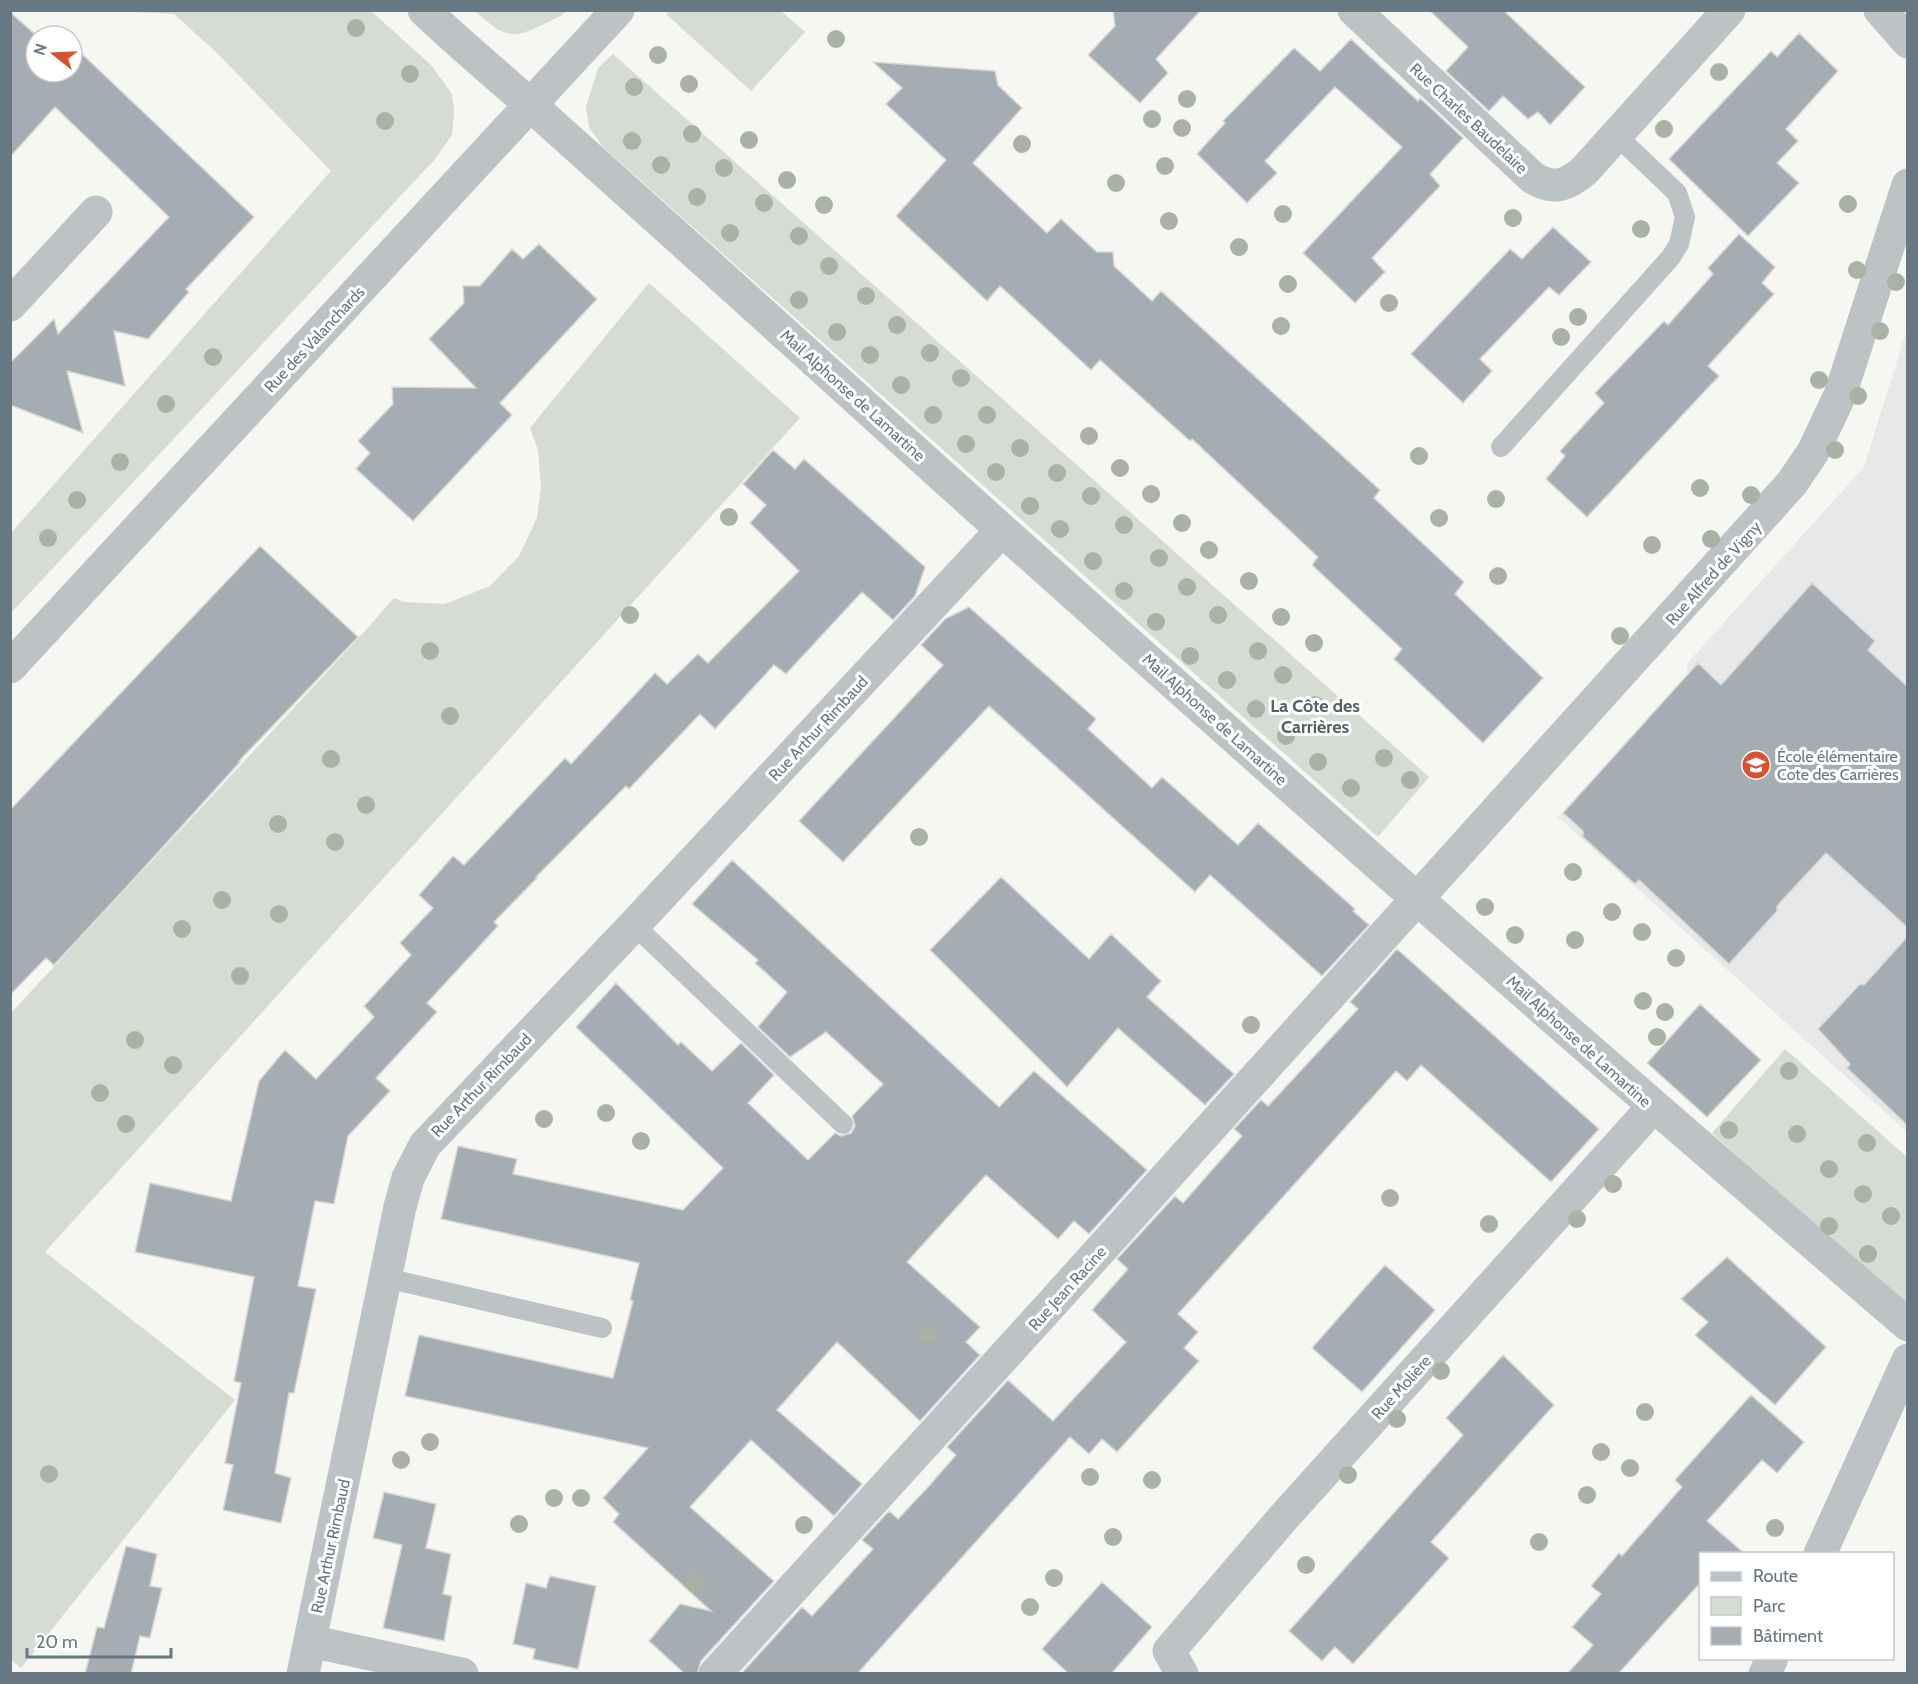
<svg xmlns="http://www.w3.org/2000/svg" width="1918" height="1684" font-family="Cabin,sans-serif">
  <rect width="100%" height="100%" fill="#f6f6f3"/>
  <path fill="#e7e8e7" d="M1907 329V1132L1558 817 1688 675 1687 665 1692 658 1864 467Z"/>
  <path fill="#d6dbd3" d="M115 11H371L431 65 452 94 454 111 452 135 435 159 11 613V533L331 171 218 54 174 14Z
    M475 11H566L561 16C518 35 513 47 475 11Z
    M669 11H781L805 32 751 91 666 14Z
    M613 54 1429 777 1378 837 603 147 589 127 586 107 598 68Z
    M649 283 800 418 45 1252 235 1400 21 1668 10 1659 11 1013 364 632 394 598 404 602 445 604 490 586 519 556 537 518 541 487 538 450 530 428Z
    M1785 1049 1907 1157V1311L1712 1133Z"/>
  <path fill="#a5adb3" stroke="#d8d8d6" stroke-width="1.5" d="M1113 10H1201L1156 59 1168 73 1140 103 1088 55 1115 26Z
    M1429 10H1503L1585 87 1550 125 1538 112 1528 119 1503 96 1489 111 1446 71 1468 47Z
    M10 12 37 36 36 72H72V64L81 53 254 217 186 289 189 292 148 339 114 331 125 386 67 371 83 433 10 405V363L54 319 58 334 169 217 55 107 10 157Z
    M1799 33 1838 71 1786 129 1798 141 1777 163 1799 183 1748 236 1669 159 1771 51 1777 57Z
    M1351 39 1418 101 1420 98 1463 138 1430 174 1440 186 1372 258 1385 272 1355 303 1303 253 1402 147 1335 87 1265 161 1277 173 1247 203 1197 154 1225 123 1223 121 1294 48 1320 71Z
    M873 62 995 71 998 85 1022 108 973 163 1047 233 1061 219 1097 252H1113L1114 266 1152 301 1161 291 1380 490 1374 498 1464 582 1455 594 1543 678 1483 743 1394 659 1402 649 1312 565 1318 557 1192 439 1190 441 1100 360 1091 370 1000 286 987 301 896 216 946 160 886 104 902 88Z
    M1553 227 1591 262 1559 295 1549 287 1480 359 1492 371 1463 403 1411 354 1510 249 1522 259Z
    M1739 234 1775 267 1762 283 1774 294 1708 366 1719 376 1587 517 1546 479 1565 456 1560 451 1604 403 1595 393 1664 321 1668 325 1713 274 1708 268Z
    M539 244 597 299 500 403 512 415 413 521 356 469 370 453 358 441 393 404 392 387 476 388 429 339 464 303 463 286H480L512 249 523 259Z
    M773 450 795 469 804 459 925 567 915 596 893 620 862 592 786 674 774 665 715 729 700 714 629 789 626 786 536 877 537 878 494 922 498 926 427 1003 437 1012 376 1078 390 1091 348 1136 334 1204 315 1201 298 1286 316 1289 294 1393H289L275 1473 291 1478 281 1523 223 1510 233 1465 225 1463 241 1383 234 1381 254 1277 135 1252 150 1183 231 1201 259 1081 285 1050 316 1079 374 1017 364 1006 411 955 400 943 433 908 419 895 453 856 464 865 565 758 571 764 655 673 667 684 698 654 708 663 799 571 750 523 766 505 743 484Z
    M260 546 358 637 239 761 240 762 132 881 54 965 46 958 10 995V810Z
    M1812 583 1875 641 1868 650 1908 687V928L1826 853 1777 906V911L1729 964 1639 880 1635 884 1583 837V831L1563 813 1698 663 1721 685Z
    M969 607 1096 719 1088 729 1152 788 1162 777 1238 845 1258 823 1355 909 1353 911 1369 925 1322 976 1210 875 1195 892 989 706 843 862 799 821 943 665 921 645 945 619Z
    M732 860 999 1107 1034 1071 1147 1170 1089 1234 1074 1221 1058 1239 986 1175 907 1262 980 1327 966 1342 980 1355 920 1421 837 1342 777 1410 862 1484 834 1516 751 1440 690 1507 774 1581 701 1661 697 1674H685L649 1641 680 1604 711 1611 613 1522 619 1514 603 1498 648 1448 405 1396 419 1335 613 1378 633 1301 630 1300 639 1263 441 1219 458 1146 517 1159 513 1174 683 1210 723 1168 576 1027 616 983 678 1045 681 1042 712 1071 741 1043 774 1075 748 1103 808 1160 835 1133 841 1136 851 1133 855 1126 852 1116 883 1084 826 1032 790 1057 758 1027 787 992 755 963 758 960 692 904Z
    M1001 877 1089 959 1111 934 1161 981 1147 997 1234 1074 1205 1105 1118 1028 1067 1087 930 950Z
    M1908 936V1126L1847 1068 1850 1064 1818 1029 1860 984 1864 985Z
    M1397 949 1599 1129 1551 1182 1421 1065 1407 1081 1396 1071 1178 1314 1198 1332 1184 1348 1199 1361 1117 1452 1102 1439 1089 1454 1070 1437 857 1674H741L802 1607 812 1616 873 1549 862 1540 889 1511 898 1519 929 1486 956 1455 947 1447 1008 1380 1053 1421 1126 1342 1092 1310 1128 1269 1117 1259 1175 1196 1183 1203 1242 1136 1234 1129 1261 1100 1268 1106 1358 1009 1350 1002Z
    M1700 1004 1761 1060 1707 1117 1647 1063Z
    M1727 1257 1826 1347 1775 1405 1695 1335 1708 1322 1681 1299Z
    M1385 1265 1435 1310 1362 1392 1312 1348Z
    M1503 1355 1554 1405 1431 1542 1449 1558 1406 1606 1353 1664 1335 1647 1322 1661 1289 1631 1463 1435 1446 1418Z
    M1751 1395 1804 1442 1777 1473 1762 1460 1707 1521 1745 1554H1701V1582L1618 1674H1567L1593 1645 1572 1627 1601 1594 1591 1586 1619 1553 1622 1556 1682 1487 1675 1480Z
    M384 1492 436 1504 426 1548 451 1554 443 1594 452 1596 444 1641 383 1628 402 1545 373 1538Z
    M126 1546 157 1554 150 1586 162 1588 150 1638 140 1636 131 1674H85L97 1627 104 1628Z
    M550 1576 596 1586 578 1669 533 1659 535 1649 513 1644 526 1583 546 1588Z
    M1102 1582 1152 1627 1111 1674H1069L1042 1649Z"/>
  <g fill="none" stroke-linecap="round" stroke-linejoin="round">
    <path stroke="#bdc2c5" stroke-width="20" d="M1501 447 1671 257 1679 244 1685 217 1677 193 1616 135
      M634 925 843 1124
      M386 1278 602 1328"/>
    <path stroke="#bdc2c5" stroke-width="33" d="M424 10C460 45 499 76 536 110 622 187 709 265 795 343 1161 675 1532 1003 1908 1325
      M1354 10 1532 177C1552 190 1565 187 1584 171L1729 10
      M1880 10 1908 42
      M10 305 96 212
      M10 667 618 10
      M1820 1554 1908 1360
      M310 1641 462 1674
      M303 1674 400 1207 408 1178 425 1145 634 925 1002 530
      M715 1674 1048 1308 1792 483 1813 452 1840 395 1908 185
      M1182 1674 1169 1651 1283 1518 1653 1107
      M1765 1674 1772 1658"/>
  </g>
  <g fill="#aab2a5">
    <circle cx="356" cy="28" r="9"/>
    <circle cx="836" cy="39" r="9"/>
    <circle cx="658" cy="55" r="9"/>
    <circle cx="1719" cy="72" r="9"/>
    <circle cx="410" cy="74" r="9"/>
    <circle cx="689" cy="84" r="9"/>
    <circle cx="634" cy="87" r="9"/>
    <circle cx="1187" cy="99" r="9"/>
    <circle cx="1152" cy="119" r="9"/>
    <circle cx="385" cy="121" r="9"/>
    <circle cx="1182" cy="128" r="9"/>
    <circle cx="1664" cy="129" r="9"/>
    <circle cx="692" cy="134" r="9"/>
    <circle cx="749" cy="140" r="9"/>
    <circle cx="632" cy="141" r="9"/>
    <circle cx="1022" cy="144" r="9"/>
    <circle cx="661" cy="165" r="9"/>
    <circle cx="1165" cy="166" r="9"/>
    <circle cx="724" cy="168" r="9"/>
    <circle cx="787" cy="180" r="9"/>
    <circle cx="1116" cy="183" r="9"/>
    <circle cx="697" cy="197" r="9"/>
    <circle cx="764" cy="203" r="9"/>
    <circle cx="1848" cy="204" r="9"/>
    <circle cx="824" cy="205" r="9"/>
    <circle cx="1283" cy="214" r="9"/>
    <circle cx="1513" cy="218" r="9"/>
    <circle cx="1169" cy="221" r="9"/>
    <circle cx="1641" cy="229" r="9"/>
    <circle cx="730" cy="233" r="9"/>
    <circle cx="799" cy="236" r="9"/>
    <circle cx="1239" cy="247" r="9"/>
    <circle cx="829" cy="266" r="9"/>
    <circle cx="1857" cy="270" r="9"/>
    <circle cx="1896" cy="282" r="9"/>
    <circle cx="1288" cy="284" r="9"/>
    <circle cx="866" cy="296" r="9"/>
    <circle cx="799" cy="300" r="9"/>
    <circle cx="1389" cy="303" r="9"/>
    <circle cx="1578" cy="317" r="9"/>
    <circle cx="897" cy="325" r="9"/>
    <circle cx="1281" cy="326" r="9"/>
    <circle cx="1880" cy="331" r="9"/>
    <circle cx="837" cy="332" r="9"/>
    <circle cx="1561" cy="337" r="9"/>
    <circle cx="930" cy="353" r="9"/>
    <circle cx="870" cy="355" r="9"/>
    <circle cx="213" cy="357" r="9"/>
    <circle cx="961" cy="378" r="9"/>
    <circle cx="1819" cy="380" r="9"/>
    <circle cx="901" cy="385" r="9"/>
    <circle cx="1858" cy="396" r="9"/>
    <circle cx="166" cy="404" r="9"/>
    <circle cx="933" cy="415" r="9"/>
    <circle cx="987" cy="415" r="9"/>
    <circle cx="1089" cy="436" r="9"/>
    <circle cx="966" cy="444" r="9"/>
    <circle cx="1020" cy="448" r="9"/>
    <circle cx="1835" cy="450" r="9"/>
    <circle cx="1419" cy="456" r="9"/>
    <circle cx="120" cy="462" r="9"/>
    <circle cx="1120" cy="468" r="9"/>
    <circle cx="996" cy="472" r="9"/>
    <circle cx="1057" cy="473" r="9"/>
    <circle cx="1700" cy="488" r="9"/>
    <circle cx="1151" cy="494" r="9"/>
    <circle cx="1751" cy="495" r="9"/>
    <circle cx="1091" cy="496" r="9"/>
    <circle cx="1496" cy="499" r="9"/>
    <circle cx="77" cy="500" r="9"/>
    <circle cx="1030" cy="506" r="9"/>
    <circle cx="729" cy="517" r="9"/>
    <circle cx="1439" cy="518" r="9"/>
    <circle cx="1182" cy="523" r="9"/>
    <circle cx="1124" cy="525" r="9"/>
    <circle cx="1060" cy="529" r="9"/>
    <circle cx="48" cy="538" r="9"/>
    <circle cx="1711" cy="539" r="9"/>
    <circle cx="1652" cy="545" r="9"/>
    <circle cx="1209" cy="550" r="9"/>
    <circle cx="1159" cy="558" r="9"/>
    <circle cx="1093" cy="561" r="9"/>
    <circle cx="1498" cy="576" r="9"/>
    <circle cx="1249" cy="581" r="9"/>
    <circle cx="1187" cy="587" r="9"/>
    <circle cx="1124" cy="591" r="9"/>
    <circle cx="630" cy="615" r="9"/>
    <circle cx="1218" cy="615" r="9"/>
    <circle cx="1281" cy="617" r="9"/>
    <circle cx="1156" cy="622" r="9"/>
    <circle cx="1620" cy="636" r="9"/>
    <circle cx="1314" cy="643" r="9"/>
    <circle cx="430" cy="651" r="9"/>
    <circle cx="1258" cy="651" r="9"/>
    <circle cx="1190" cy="656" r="9"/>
    <circle cx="1283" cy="675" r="9"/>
    <circle cx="1227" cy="680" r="9"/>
    <circle cx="1315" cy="705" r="9"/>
    <circle cx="1256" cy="709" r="9"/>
    <circle cx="450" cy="716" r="9"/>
    <circle cx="1286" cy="736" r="9"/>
    <circle cx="1384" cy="758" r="9"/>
    <circle cx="331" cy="759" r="9"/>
    <circle cx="1318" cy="762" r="9"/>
    <circle cx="1410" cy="780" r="9"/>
    <circle cx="1351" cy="788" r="9"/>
    <circle cx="366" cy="805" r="9"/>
    <circle cx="278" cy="824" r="9"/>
    <circle cx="919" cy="837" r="9"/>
    <circle cx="335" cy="842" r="9"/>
    <circle cx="1573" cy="872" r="9"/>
    <circle cx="222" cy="900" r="9"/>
    <circle cx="1485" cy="907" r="9"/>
    <circle cx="1612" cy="912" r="9"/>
    <circle cx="279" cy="914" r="9"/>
    <circle cx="182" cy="929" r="9"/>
    <circle cx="1642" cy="932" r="9"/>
    <circle cx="1515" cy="935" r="9"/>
    <circle cx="1575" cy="940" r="9"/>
    <circle cx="1676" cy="958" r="9"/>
    <circle cx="240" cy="976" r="9"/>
    <circle cx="1643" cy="1001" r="9"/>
    <circle cx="1665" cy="1012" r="9"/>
    <circle cx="1251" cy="1025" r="9"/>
    <circle cx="1657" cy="1037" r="9"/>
    <circle cx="135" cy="1040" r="9"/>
    <circle cx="173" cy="1065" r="9"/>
    <circle cx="1789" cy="1071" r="9"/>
    <circle cx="100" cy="1093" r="9"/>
    <circle cx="606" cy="1113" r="9"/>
    <circle cx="544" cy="1119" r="9"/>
    <circle cx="126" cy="1124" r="9"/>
    <circle cx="1729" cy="1130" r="9"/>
    <circle cx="1797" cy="1134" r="9"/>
    <circle cx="641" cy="1141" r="9"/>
    <circle cx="1867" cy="1143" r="9"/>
    <circle cx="1829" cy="1169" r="9"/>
    <circle cx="1613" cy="1184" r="9"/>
    <circle cx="1863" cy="1194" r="9"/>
    <circle cx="1390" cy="1198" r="9"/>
    <circle cx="1891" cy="1216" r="9"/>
    <circle cx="1577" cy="1219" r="9"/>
    <circle cx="1489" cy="1224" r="9"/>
    <circle cx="1829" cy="1226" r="9"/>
    <circle cx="1868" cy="1254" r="9"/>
    <circle cx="928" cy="1334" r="9"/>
    <circle cx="1441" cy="1371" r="9"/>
    <circle cx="1645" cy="1412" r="9"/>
    <circle cx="1397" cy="1419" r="9"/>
    <circle cx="430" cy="1442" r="9"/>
    <circle cx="1601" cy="1452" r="9"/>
    <circle cx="401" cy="1460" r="9"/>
    <circle cx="1630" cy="1468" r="9"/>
    <circle cx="49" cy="1474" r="9"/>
    <circle cx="1348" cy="1475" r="9"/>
    <circle cx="1090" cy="1477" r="9"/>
    <circle cx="1152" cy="1480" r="9"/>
    <circle cx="1587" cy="1495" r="9"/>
    <circle cx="554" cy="1498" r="9"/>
    <circle cx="581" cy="1498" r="9"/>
    <circle cx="519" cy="1524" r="9"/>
    <circle cx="804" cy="1525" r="9"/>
    <circle cx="1775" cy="1528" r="9"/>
    <circle cx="1113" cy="1537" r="9"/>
    <circle cx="1539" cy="1542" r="9"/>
    <circle cx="1306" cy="1565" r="9"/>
    <circle cx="1054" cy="1578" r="9"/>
    <circle cx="695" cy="1584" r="9"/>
    <circle cx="1030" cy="1607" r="9"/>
  </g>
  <defs>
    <g id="school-disc" transform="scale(1.5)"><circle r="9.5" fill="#d95131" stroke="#fff"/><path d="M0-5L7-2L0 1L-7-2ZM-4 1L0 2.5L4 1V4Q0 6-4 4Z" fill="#fff"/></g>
  </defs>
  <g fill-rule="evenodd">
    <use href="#school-disc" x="1756" y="765"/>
  </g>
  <g text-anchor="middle" stroke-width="6" stroke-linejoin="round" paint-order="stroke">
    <g font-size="16" fill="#677883" stroke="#fff">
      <text transform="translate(1469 118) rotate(43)" y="6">Rue Charles Baudelaire</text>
      <text transform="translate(314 339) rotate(-47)" y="6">Rue des Valanchards</text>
      <text transform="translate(853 395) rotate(42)" y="6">Mail Alphonse de Lamartine</text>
      <text transform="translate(1713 573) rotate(-48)" y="6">Rue Alfred de Vigny</text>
      <text transform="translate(1215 719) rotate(42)" y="6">Mail Alphonse de Lamartine</text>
      <text transform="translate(818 728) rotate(-47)" y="6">Rue Arthur Rimbaud</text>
      <text transform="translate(1579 1041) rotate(42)" y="6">Mail Alphonse de Lamartine</text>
      <text transform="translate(481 1085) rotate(-46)" y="6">Rue Arthur Rimbaud</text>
      <text transform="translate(1067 1288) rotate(-48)" y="6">Rue Jean Racine</text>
      <text transform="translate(1401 1387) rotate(-48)" y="6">Rue Molière</text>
      <text transform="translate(330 1546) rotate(-78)" y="6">Rue Arthur Rimbaud</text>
    </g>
    <g font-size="16" fill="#677883" stroke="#fff" text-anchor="start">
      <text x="1777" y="762">École élémentaire<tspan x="1777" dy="18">Cote des Carrières</tspan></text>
    </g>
    <g font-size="18" font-weight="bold" fill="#556068" stroke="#fff">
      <text x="1315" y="712">La Côte des<tspan x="1315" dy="21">Carrières</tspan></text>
    </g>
  </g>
  <rect width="1918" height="1684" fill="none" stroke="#677883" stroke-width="24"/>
  <rect x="1699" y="1552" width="195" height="108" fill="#ffffff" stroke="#c2c9cd" stroke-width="1.5"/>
  <rect x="1711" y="1572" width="30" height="9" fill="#bdc2c5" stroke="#c2c9cd" stroke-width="1.5"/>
  <text x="1753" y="1582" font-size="18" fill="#677883">Route</text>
  <rect x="1711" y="1597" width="30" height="18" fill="#d6dbd3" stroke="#c2c9cd" stroke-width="1.5"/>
  <text x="1753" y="1612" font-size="18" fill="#677883">Parc</text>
  <rect x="1711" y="1627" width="30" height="18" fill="#a5adb3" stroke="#c2c9cd" stroke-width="1.5"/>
  <text x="1753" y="1642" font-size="18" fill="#677883">Bâtiment</text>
  <g transform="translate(54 54) rotate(288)"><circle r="28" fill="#ffffff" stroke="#c2c9cd" stroke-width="1.5"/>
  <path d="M0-4.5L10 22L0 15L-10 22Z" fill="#d95131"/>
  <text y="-9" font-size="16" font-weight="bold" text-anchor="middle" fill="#677883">N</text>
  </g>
  <path d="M27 1648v9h144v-9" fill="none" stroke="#677883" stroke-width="3"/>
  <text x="36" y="1648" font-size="18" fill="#677883" stroke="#ffffff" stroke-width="4.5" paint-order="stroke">20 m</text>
</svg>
